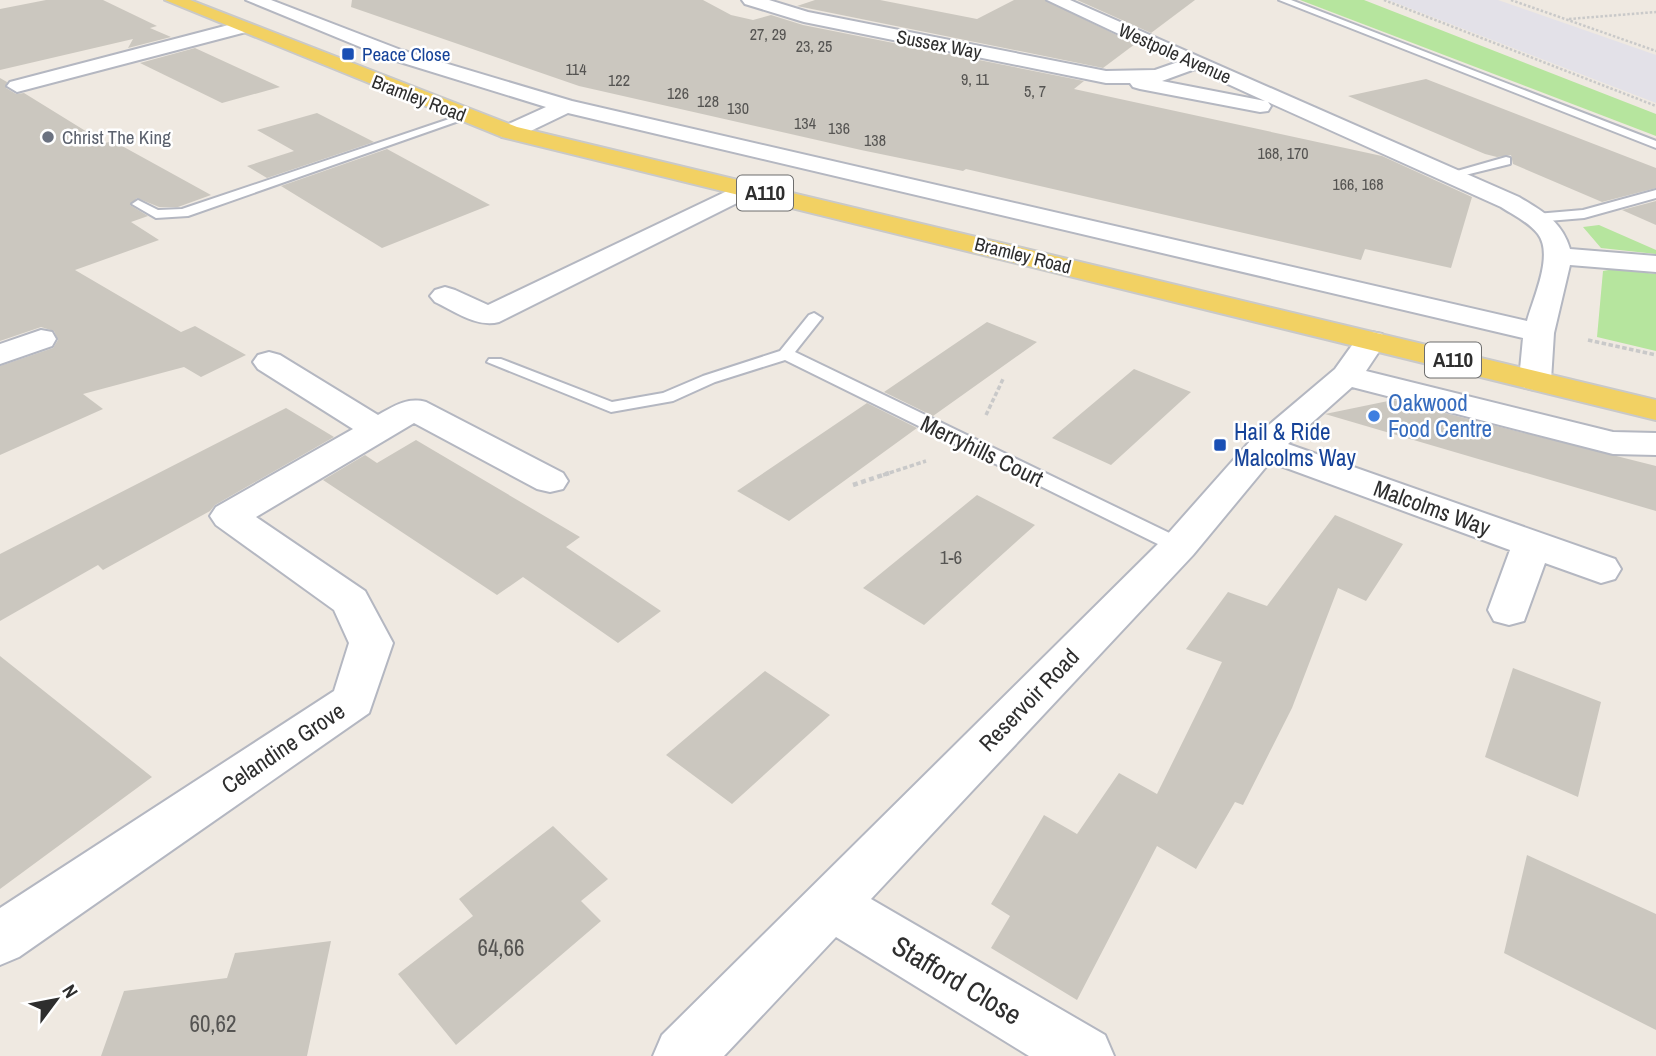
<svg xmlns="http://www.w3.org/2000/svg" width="1656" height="1056" font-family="'Archivo Narrow',sans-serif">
  <rect width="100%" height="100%" fill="#efe9e1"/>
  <path fill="#e3e1e8" d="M1388 0H1498L1656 55V103Z"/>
  <path fill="#b6e59e" d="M1300 0H1364L1656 114V136Z
    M1599 225 1656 250V254L1601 248 1583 227Z
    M1614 269 1656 274V351L1597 337 1603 271Z"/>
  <path fill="#cbc7bf" d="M46 0H103L157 26 150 28 171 37 128 48 133 39 0 70V9Z
    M352 0H703L731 15 753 20 771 15 803 25 1084 81 1074 89 1382 156 1472 197 1451 268 1365 249 1361 260 966 169 963 171 861 150 579 86 351 7Z
    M815 0H880L977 19 1014 0H1045L1135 44 1103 68 797 6Z
    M1077 0H1195L1151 33Z
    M195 48 280 87 222 103 140 63Z
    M0 78 7 82 6 88 16 94 24 93 105 143 113 141 211 195 178 207H159L137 198 130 205 148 216 131 222 159 240 75 270 181 332 195 326 246 355 201 377 184 367 83 394 103 409 0 455V366L53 348 58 340 54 331 41 327 0 341Z
    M1426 79 1656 168V188L1602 202 1513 164 1511 155 1497 157 1485 154 1348 96Z
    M317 113 374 142 267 178 247 166 294 151 257 130Z
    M387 149 490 205 382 248 281 186Z
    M1656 201V225L1622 210Z
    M987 322 1037 342 933 416 884 392Z
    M1134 369 1191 392 1111 465 1052 438Z
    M1393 400 1656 466V511L1325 414Z
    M867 403 917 428 789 521 737 491Z
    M286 408 334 437 215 505 210 511 103 570 98 565 0 621V554Z
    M416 440 580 537 566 547 661 611 618 643 523 577 497 595 323 480 365 455 377 463Z
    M977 495 1035 525 924 625 863 588Z
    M1335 515 1403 544 1366 601 1338 588 1292 708 1243 805 1235 802 1196 869 1157 846 1077 1000 991 948 1010 916 991 904 1044 815 1077 834 1119 773 1157 794 1222 662 1186 649 1228 592 1267 606Z
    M0 656 152 777 0 889Z
    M1513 668 1601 702 1578 797 1485 757Z
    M765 671 830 715 732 804 666 755Z
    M553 826 608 879 581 901 601 921 456 1045 398 974 473 916 459 899Z
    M1527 855 1656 914V1030L1504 953Z
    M331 941 307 1056H101L124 991 227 978 235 953Z"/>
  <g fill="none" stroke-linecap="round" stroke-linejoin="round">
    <g stroke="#b4b7c1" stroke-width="4">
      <path id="service" d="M1279 0H1291L1656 141V148Z
        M461 115 470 117 188 216 156 218 132 204 138 200 158 210 182 209Z
        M1506 157 1510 158V164L1449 179 1443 175Z
        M1656 190V198L1584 218 1536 222 1530 218 1536 214 1583 210Z
        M814 313 822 318 795 352 1186 541 1189 546 1186 551H1172L785 360 715 382 673 401 611 412 487 362 489 359H501L612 402 663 393 703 376 780 351 809 315Z"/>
    </g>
    <g stroke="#b4b7c1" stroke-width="4">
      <path id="minor" d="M246 0H271L401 50 572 101 1527 321C1533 298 1554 255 1538 234 1529 222 1513 215 1501 207L1268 102 1271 106 1268 111 1260 112 1140 89 1133 87 1130 83H1106L804 22 745 4 742 0H769L808 12 1106 71 1155 70 1178 62 1047 0H1070L1519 197C1542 211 1562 221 1570 249L1656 256V272L1570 265 1554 333 1551 380 1547 387 1535 390 1523 387 1519 380 1523 338 568 113 518 137H502L499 132 502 127 546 107 387 58ZM1195 69 1265 101 1162 81Z
        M240 22 249 28 246 32 17 92 7 86 10 82Z
        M746 182 755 184 758 189 755 194 499 322C477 328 454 311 435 302L430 296 435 290 445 287 455 290 488 305Z
        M41 330 52 332 56 339 52 346 0 364V344Z
        M1371 332 1382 334 1386 341 1366 371 1613 432 1656 433V455L1613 454 1352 387 1288 444 1615 559 1621 569 1615 579 1601 583 1545 563 1524 621 1509 625 1494 621 1488 610 1510 550 1270 462 1193 555 871 899 1105 1035 1114 1056H1029L836 937 724 1056H653L662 1035 1165 537 1251 440 1335 369 1360 334Z
        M269 352 280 355 378 415C394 406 407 397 426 402L563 473 568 481 563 489 550 492 537 489 414 423 256 517 365 591 393 643 369 713 19 957 0 965V908L334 691 349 643 334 610 216 525 210 516 216 507 353 429 258 369 253 362 258 355Z"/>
    </g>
    <g stroke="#c9c9c9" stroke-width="4">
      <path id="primary" d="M165 0H190L517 127 1656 400V420L502 137Z"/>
    </g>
    <path stroke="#c9c9c9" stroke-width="2.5" stroke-dasharray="2.5 2" stroke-linecap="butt" d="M1384 0 1656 106
      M1511 0 1656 51
      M1569 19 1656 12"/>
    <path stroke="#c9c9c9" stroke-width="3.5" stroke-dasharray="4.5 2.5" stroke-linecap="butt" d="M1588 340 1656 355
      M986 415 1004 377
      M883 475 926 461"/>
    <path stroke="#c9c9c9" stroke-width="4.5" stroke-dasharray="5 3.5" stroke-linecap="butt" d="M853 485 889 473"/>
    <use href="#service" fill="#fff" fill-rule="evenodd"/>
    <use href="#minor" fill="#fff" fill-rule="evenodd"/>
    <use href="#primary" fill="#f2d163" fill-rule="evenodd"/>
  </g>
  <g fill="#1a4fb4" stroke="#fff" stroke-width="2.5">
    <rect x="341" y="47" width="14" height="14" rx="3.5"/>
    <rect x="1213" y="438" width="14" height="14" rx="3.5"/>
  </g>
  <circle fill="#6b7280" stroke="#fff" stroke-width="2.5" cx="48" cy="137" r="7"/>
  <circle fill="#3f7fe0" stroke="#fff" stroke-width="2.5" cx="1374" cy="416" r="7"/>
  <g text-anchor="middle" stroke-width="5" stroke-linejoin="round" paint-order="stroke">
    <g font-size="16" fill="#555452">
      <text x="768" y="40">27, 29</text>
      <text x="814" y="52">23, 25</text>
      <text x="576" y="75">114</text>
      <text x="975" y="85">9, 11</text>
      <text x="619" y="86">122</text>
      <text x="1035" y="97">5, 7</text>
      <text x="678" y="99">126</text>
      <text x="708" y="107">128</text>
      <text x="738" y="114">130</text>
      <text x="805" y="129">134</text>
      <text x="839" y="134">136</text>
      <text x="875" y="146">138</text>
      <text x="1283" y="159">168, 170</text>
      <text x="1358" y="190">166, 168</text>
    </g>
    <g font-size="19" fill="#2e2e2e" stroke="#fff">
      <text transform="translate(939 44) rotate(11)" y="7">Sussex Way</text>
      <text transform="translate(1175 53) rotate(24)" y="7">Westpole Avenue</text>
      <text transform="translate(419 98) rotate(21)" y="7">Bramley Road</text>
      <text transform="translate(1023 255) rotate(14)" y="7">Bramley Road</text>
    </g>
    <g font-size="19" fill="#164399" stroke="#fff" text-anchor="start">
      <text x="362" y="61">Peace Close</text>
    </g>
    <g font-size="19" fill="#5b616d" stroke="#fff" text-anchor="start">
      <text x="62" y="144">Christ The King</text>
    </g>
    <g font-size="19" fill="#555452">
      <text x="951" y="564">1-6</text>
    </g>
    <g fill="#fff" stroke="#6d6d6d" stroke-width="2">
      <rect x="737" y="175.5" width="56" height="35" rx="5"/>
      <rect x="1425" y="342.5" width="56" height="35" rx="5"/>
    </g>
    <g font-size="21" font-weight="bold" fill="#2e2e2e">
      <text x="765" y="200">A110</text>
      <text x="1453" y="367">A110</text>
    </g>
    <g font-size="23" fill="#366cbe" stroke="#fff" text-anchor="start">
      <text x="1388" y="411">Oakwood<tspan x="1388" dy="26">Food Centre</tspan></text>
    </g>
    <g font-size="23" fill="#164399" stroke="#fff" text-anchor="start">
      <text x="1234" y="440">Hail &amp; Ride<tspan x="1234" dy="26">Malcolms Way</tspan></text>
    </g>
    <g font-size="23" fill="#2e2e2e" stroke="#fff">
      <text transform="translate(982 451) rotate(26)" y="8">Merryhills Court</text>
      <text transform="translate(1432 508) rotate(20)" y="8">Malcolms Way</text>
      <text transform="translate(1029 700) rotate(-46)" y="8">Reservoir Road</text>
      <text transform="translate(283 748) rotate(-34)" y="8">Celandine Grove</text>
    </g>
    <g font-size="23" fill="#555452">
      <text x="501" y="956">64,66</text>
      <text x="213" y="1032">60,62</text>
    </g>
    <g font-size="28" fill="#2e2e2e" stroke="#fff">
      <text transform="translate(957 980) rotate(31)" y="10">Stafford Close</text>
    </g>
  </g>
  <g transform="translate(56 1000) rotate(58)" stroke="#ffffff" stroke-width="5" paint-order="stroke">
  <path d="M0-5L12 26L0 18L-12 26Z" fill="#2e2e2e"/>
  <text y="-10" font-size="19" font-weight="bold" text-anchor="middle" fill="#2e2e2e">N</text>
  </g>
</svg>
